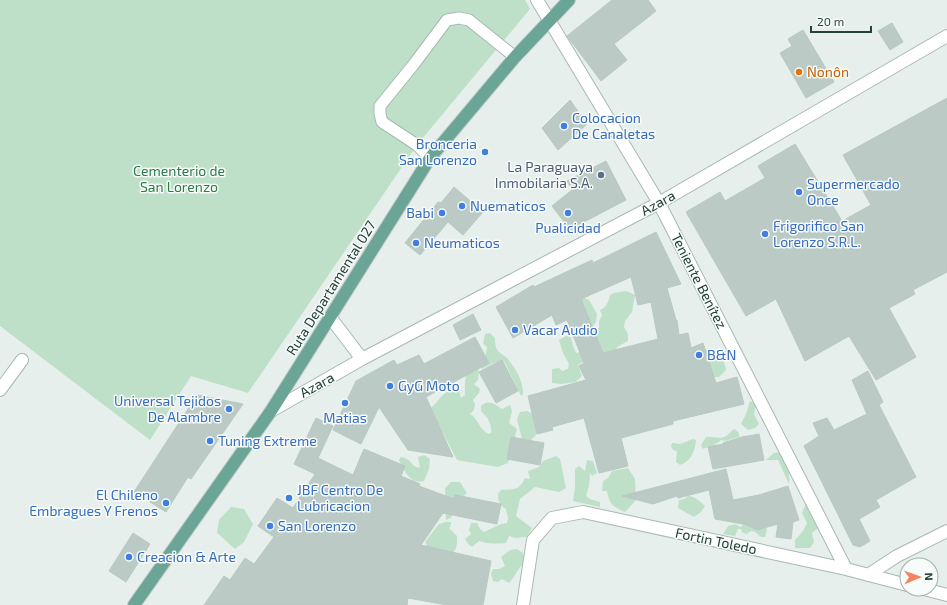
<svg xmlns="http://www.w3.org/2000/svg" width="947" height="605" font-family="'Exo 2',sans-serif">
  <rect width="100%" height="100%" fill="#e6efeb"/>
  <path fill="#bfe0c8" d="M0 0H525L530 9 417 145 248 393 191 376 150 440 0 326Z
    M626 291 635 295 632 312 625 321 624 327 628 334V341L617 347 615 352 606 360 592 332 599 328V321L602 315 600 310C606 308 609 301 610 295L614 293Z
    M581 296 589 300 597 314 596 322 593 326H583L573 299Z
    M490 333 495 338C495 340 495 344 496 347 498 353 503 354 507 358 515 367 524 382 523 394L521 396 504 361 496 362 482 369 480 367 484 365 487 347 483 344 485 334Z
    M566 336 571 337 573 346 576 353 587 351 589 358 578 365 582 376 576 382 562 384 552 383V369L559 368 562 371 568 369 569 364 563 353 559 340Z
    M709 348C720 353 724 358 726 370L719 377H712L704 352Z
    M470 360 479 370 478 380 474 384 480 389 479 393 473 400 475 404 474 410 470 414C478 418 479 430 489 434L491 433C492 423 487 417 481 411V406C489 399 494 404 502 409L510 405 512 411 509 423 517 429 508 463 498 467 457 460 444 435 429 415V409C435 405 438 400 443 395 447 391 453 389 458 387L461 398 465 395C464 383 466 371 470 360Z
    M750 401 756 404 754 414 759 424 755 428 748 430 741 424 746 414Z
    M527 411 535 415 539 429 535 436 528 443 522 439 517 419 520 412Z
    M734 429C738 431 740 433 739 437L725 441 721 440C716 445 710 446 703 449L701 445 706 437C712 436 720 440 726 436 729 434 731 431 734 429Z
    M693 439 696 440C695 452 691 461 680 465L676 462 677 451 673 450 671 446 672 443 680 444Z
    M781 452C786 462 791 473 789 484L778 460H766L774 453Z
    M424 455 430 459 429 469 424 481C410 485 404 470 399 460L401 457C413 459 409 466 420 468L418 457Z
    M556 456 560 459 566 488 559 492 535 487 520 499 516 516 532 528 527 537 515 538 509 536 506 543C497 544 488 544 479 541L472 547 468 544 465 539 471 534 469 530 471 523H477L480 529 484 532 501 524 507 523 508 518 506 509C500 506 498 501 498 494L501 490C514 489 519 491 525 478L530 479 528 471 539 467 543 461Z
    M587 460 593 461 597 473 592 476 590 473 589 486 586 496 590 499 600 502V507L573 501 575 487V469L579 466 585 471Z
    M628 468 635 479 636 500 625 512C614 507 609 505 607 491H602L603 481 608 478 612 471Z
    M451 482H460L467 493 458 500 451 518 446 520 445 488Z
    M688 496C694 496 701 502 705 506L701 512 694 517 678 508 679 500 684 499Z
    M808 499 823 520 818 528 812 533 814 542 810 548H795V540L803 531 807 523 802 513Z
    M231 507 244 509 253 524 244 542 235 549 217 533 219 520Z
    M446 522H451V526L449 528 457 536C457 549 457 549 447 558L421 551 427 545 425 542 439 524Z
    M736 524 738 526 741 527 743 525 756 530 762 525 767 529 765 537H761L755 532 751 531 746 534 742 532 741 529H738L735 536 723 534 728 526Z
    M517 549 523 553 524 563C517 569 515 577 509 583L502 579 498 582 493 581 491 574 493 569H499L505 566 501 557 510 550Z"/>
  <path fill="#bbcac4" stroke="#b8c9c2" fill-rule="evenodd" d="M612 0H648L656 11 614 44 627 60 601 81 567 36Z
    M892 23 903 42 890 50 878 31Z
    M803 30 834 82 806 98 780 53 792 46 788 39Z
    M947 98V272L913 290 915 294 889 308 916 357 876 380 849 336 805 361 776 299 746 316 686 212 720 192 725 201 765 178 758 166 795 144 842 221 871 205 843 155Z
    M570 100 587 124 558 150 542 128Z
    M606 161 626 200 578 225 571 231 552 206 572 190 567 181Z
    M454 187 483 212 463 235 448 222 420 255 405 243 438 202 441 203Z
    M656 232 681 284 667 288 676 320H677L679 335 688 333 691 348 703 343 716 383 737 377 744 404 673 421V424L621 438 628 466 599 473 584 418 552 427 553 430 537 434 528 396 586 380 579 366 584 363 567 320 556 325 552 315 513 338 496 307 533 285 534 287 592 260 593 263ZM631 277 638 305 651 302 658 339 603 353 581 299Z
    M473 314 481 330 460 340 453 325Z
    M475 337 489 363 426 397 453 457 408 450 379 407 361 444 333 430 356 381 394 360 397 365 419 355 424 364Z
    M502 360 518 391 496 403 479 372Z
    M868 371 883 402 879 405 916 477 876 500 880 507 859 519 870 541 860 547 853 545 804 446 819 436 813 423 827 418 834 430 867 414 852 380Z
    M197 395 243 404 191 479 188 477 166 512 134 492Z
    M316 418 333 426 318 458 353 475 364 449 405 466 401 476 420 484 419 486 454 499 455 495 501 504 497 524 443 513 421 545 491 561 483 605H447L408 598 407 605H204L224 576 230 580 245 558 254 564 274 537 258 526 277 498 293 508 315 474 294 464Z
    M759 434 764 460 713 469 708 447 723 444V443L742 437Z
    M511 437 544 443 540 465 507 459Z
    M726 469 733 500 759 495 788 486 799 520 793 522 791 539 776 537 778 524 757 530 743 524 715 519 709 490 678 498 677 496 653 504 622 496Z
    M133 533 150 544 126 582 109 571Z"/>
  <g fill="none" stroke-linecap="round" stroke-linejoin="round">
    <g stroke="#a8b8b2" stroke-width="13">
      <path id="service" d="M430 158 417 145 382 122 380 114V106L414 64 447 20 459 18 469 20 515 57"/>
    </g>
    <g stroke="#a8b8b2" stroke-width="14">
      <path id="minor" d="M537 0 659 203 846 569
        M330 317 362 359
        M0 390 22 360
        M271 411 362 359 659 203 947 36
        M868 575 897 556 947 531
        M924 589 947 595
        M523 605 533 540 552 518 583 512 846 569 907 585"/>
    </g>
    <g stroke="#c2cac8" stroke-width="14">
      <path id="primary" d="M134 605 271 411 430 158 515 57 569 0"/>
    </g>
    <use href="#service" stroke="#fff" stroke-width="11"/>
    <use href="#minor" stroke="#fff" stroke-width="12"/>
    <use href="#primary" stroke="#6aa596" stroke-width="12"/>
  </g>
  <circle fill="#e8710a" stroke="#f7fbf9" stroke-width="1.5" cx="799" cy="72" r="4"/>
  <g fill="#3f7fe0" stroke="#f7fbf9" stroke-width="1.5">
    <circle cx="564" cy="126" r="4"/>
    <circle cx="485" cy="152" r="4"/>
    <circle cx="799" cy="192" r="4"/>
    <circle cx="462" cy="206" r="4"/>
    <circle cx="442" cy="213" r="4"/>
    <circle cx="568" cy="213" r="4"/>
    <circle cx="765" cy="234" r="4"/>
    <circle cx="416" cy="243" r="4"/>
    <circle cx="515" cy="330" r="4"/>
    <circle cx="699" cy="355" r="4"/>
    <circle cx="390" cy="386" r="4"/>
    <circle cx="345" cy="403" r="4"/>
    <circle cx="229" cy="409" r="4"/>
    <circle cx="210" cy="441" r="4"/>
    <circle cx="289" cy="498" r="4"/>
    <circle cx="166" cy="503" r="4"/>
    <circle cx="270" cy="526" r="4"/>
    <circle cx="129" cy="557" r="4"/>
  </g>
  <circle fill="#5c6f8a" stroke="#f7fbf9" stroke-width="1.5" cx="601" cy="175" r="4"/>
  <g text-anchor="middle" stroke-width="3" stroke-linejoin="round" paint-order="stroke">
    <g font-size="14" fill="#c56008" stroke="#f7fbf9" text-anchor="start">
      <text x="807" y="77">Nonôn</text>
    </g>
    <g font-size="14" fill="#366cbe" stroke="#f7fbf9" text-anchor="start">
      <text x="572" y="123">Colocacion<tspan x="572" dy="16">De Canaletas</tspan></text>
      <text x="477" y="149" text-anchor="end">Bronceria<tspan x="477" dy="16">San Lorenzo</tspan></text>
      <text x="807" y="189">Supermercado<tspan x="807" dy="16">Once</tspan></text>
      <text x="470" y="211">Nuematicos</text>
      <text x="434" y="218" text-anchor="end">Babi</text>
      <text x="773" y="231">Frigorifico San<tspan x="773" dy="16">Lorenzo S.R.L.</tspan></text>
      <text x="568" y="233" text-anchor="middle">Pualicidad</text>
      <text x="424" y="248">Neumaticos</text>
      <text x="523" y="335">Vacar Audio</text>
      <text x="707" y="360">B&amp;N</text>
      <text x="398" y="391">GyG Moto</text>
      <text x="221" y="406" text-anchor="end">Universal Tejidos<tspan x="221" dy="16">De Alambre</tspan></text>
      <text x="345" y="423" text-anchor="middle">Matias</text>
      <text x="218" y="446">Tuning Extreme</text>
      <text x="297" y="495">JBF Centro De<tspan x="297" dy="16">Lubricacion</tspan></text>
      <text x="158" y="500" text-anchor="end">El Chileno<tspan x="158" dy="16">Embragues Y Frenos</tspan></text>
      <text x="278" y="531">San Lorenzo</text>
      <text x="137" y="562">Creacion &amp; Arte</text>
    </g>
    <g font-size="14" fill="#4e5e75" stroke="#f7fbf9" text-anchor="end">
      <text x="593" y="172">La Paraguaya<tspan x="593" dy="16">Inmobilaria S.A.</tspan></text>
    </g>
    <g font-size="14" fill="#2d7a4b" stroke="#f7fbf9">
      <text x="179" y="176">Cementerio de<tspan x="179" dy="16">San Lorenzo</tspan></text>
    </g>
    <g font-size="14" fill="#24423a" stroke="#f7fbf9">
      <text transform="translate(658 203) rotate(-29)" y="5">Azara</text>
      <text transform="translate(699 281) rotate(63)" y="5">Teniente Benítez</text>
      <text transform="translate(331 288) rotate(-58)" y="5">Ruta Departamental 027</text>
      <text transform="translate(317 385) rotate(-29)" y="5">Azara</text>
      <text transform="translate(716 541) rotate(12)" y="5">Fortin Toledo</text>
    </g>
  </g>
  <g transform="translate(919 577) rotate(88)"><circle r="19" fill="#f7fbf9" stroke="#a3b1ad"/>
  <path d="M0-3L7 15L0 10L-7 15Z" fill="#f4845f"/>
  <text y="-6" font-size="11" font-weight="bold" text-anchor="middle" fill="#24423a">N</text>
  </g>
  <path d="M811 26v6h60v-6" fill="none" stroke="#24423a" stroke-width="2"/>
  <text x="817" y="26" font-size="12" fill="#24423a" stroke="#f7fbf9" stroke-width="3" paint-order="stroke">20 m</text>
</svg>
